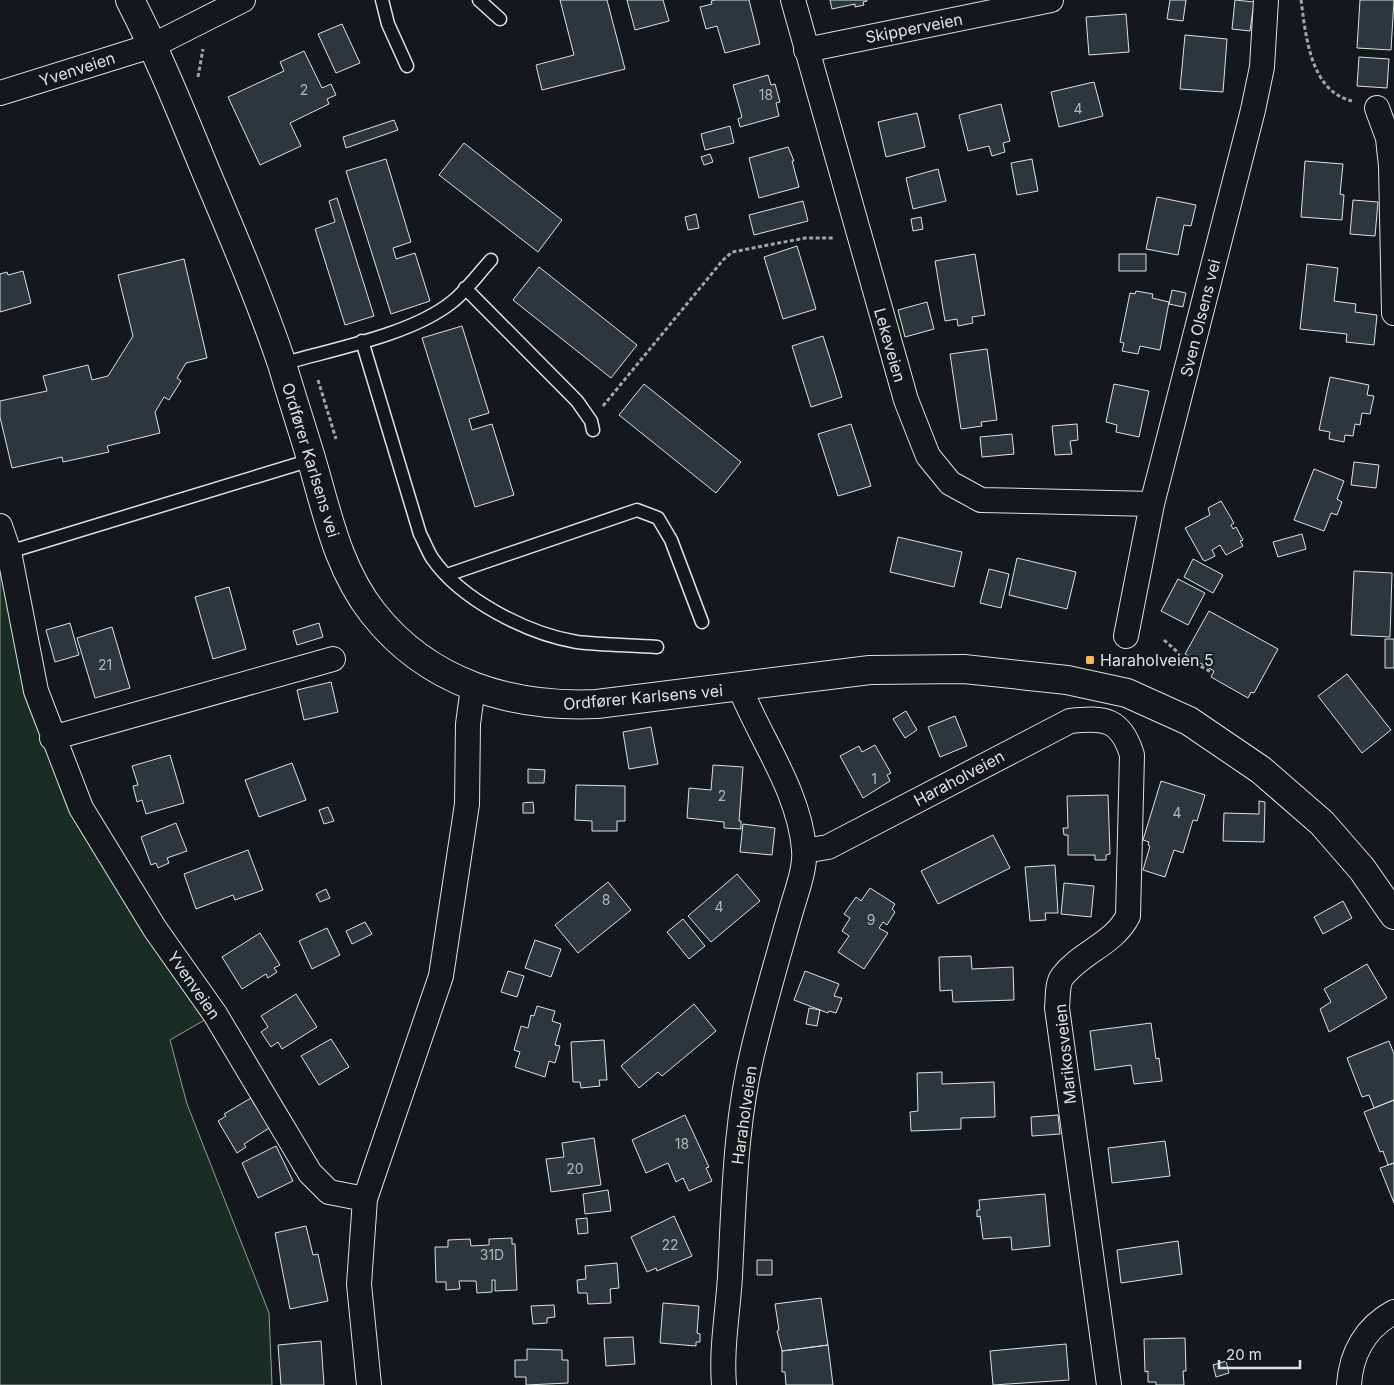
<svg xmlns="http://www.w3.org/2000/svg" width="1394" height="1385" font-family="Inter,sans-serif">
  <rect width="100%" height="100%" fill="#14181c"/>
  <path fill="#1a2d24" stroke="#939e99" d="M0 526 52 738 215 1014 170 1040 187 1104 269 1313 272 1385H0Z"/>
  <path fill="#2c363c" stroke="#d8e6dc" d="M560 0H607L625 69 542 90 536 65 574 55Z
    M627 0H663L669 21 635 30Z
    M715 0H749L760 44 725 53 717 26 706 29 700 7 712 4 711 1Z
    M830 0H867V1L863 2 864 5 855 7V4L832 9Z
    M1170 0H1186L1183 21 1167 19Z
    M1235 0 1254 2 1250 31 1232 29Z
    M1360 0H1394L1391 50 1357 48Z
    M1126 14 1129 52 1089 55 1086 17Z
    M342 24 360 63 336 73 318 34Z
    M1185 35 1227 39 1223 92 1180 89Z
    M304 51 322 88 331 84 336 95 327 99 329 104 290 123 301 146 260 165 228 97 284 71 280 62Z
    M1359 57 1389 59 1387 88 1357 86Z
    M768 75 771 85 775 84 780 102 776 103 779 116 740 127 738 119 742 117 733 85Z
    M1094 82 1103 116 1059 127 1051 92Z
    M1001 104 1010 141 1003 143 1005 152 992 156 989 146 968 151 959 115Z
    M917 113 925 147 886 157 878 122Z
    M394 120 398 130 346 148 343 137Z
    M730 126 734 143 705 150 701 134Z
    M464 143 562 220 538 252 439 175Z
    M788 147 794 161H792L799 187 759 198 749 158Z
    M710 154 713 162 704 165 701 157Z
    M386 159 411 242 393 248 396 259 415 253 430 301 391 314 346 171Z
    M1032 159 1038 191 1017 195 1011 163Z
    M1305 161 1343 164 1340 194 1344 195 1342 220 1301 217Z
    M938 169 946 201 913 209 906 178Z
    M1157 197 1196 205 1191 226 1184 225 1178 255 1146 249Z
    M337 198 374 316 345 325 315 229 335 222 329 201Z
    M1353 200 1378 202 1375 236 1350 234Z
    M803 201 808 221 754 235 749 215Z
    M696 214 699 228 688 230 685 217Z
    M921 217 923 229 913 231 911 219Z
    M797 246 816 309 783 319 764 257Z
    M975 254 985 315 972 317 973 323 958 326 957 319 945 321 935 261Z
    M1119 254H1146V271H1119Z
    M184 259 207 358 186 363 177 378 181 381 169 400 164 397 155 412 160 433 107 446 109 452 63 462 62 457 12 468 0 417V401L47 391 43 376 88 365 92 380 108 376 133 336 118 275Z
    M1307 264 1338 268 1334 301 1356 304 1355 312 1377 315 1374 345 1346 342 1347 334 1300 329Z
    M539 267 637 345 611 378 513 300Z
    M23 271 31 303 0 312V274L7 272 8 275Z
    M1172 290 1186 293 1183 307 1169 304Z
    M1136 291 1153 294 1152 298 1169 302 1160 350 1140 346 1138 354 1122 351 1124 343 1120 342 1130 293 1135 294Z
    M927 302 934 329 905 337 898 310Z
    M462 326 489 413 469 419 472 430 492 424 514 495 475 507 422 338Z
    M823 336 842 397 811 407 792 346Z
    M987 349 997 420 981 422 982 426 961 429 950 354Z
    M1330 377 1369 385 1367 395 1374 396 1370 414 1362 413 1360 425 1355 424 1353 436 1345 435 1344 442 1329 439 1330 432 1319 430Z
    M644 384 741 462 716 493 619 415Z
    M1114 384 1149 391 1139 437 1116 432 1117 425 1106 422Z
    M851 424 871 486 838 496 818 434Z
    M1077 424 1078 440 1070 441 1072 454 1055 455 1052 426Z
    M1012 434 1014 454 982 457 980 437Z
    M1354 462 1379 465 1376 488 1351 485Z
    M1314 469 1344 481 1337 499 1342 502 1337 515 1331 513 1324 531 1294 520Z
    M1221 501 1234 523 1231 525 1233 529 1236 527 1243 540 1240 541 1243 546 1226 555 1220 545 1212 550 1215 556 1205 561 1203 560 1185 528 1210 515 1208 508Z
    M1302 534 1306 549 1278 557 1273 542Z
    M898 537 962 552 954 587 890 572Z
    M1017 558 1076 572 1067 609 1009 595Z
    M1193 559 1223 575 1213 593 1184 577Z
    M989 569 1009 574 1001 608 980 603Z
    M1354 571 1392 573 1390 637 1351 635Z
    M1178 579 1205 593 1188 625 1161 611Z
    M229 587 246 649 213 659 195 597Z
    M1209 611 1278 649 1254 693 1251 692 1248 698 1211 677 1214 671 1185 654Z
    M70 623 79 655 55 662 46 630Z
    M319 623 323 637 297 645 293 631Z
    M112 627 130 688 95 698 77 638Z
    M1385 639H1394V668H1385Z
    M1347 674 1391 730 1362 753 1318 696Z
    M331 682 338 712 304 720 297 690Z
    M906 711 917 730 905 738 893 719Z
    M955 716 967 746 940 757 928 727Z
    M651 727 658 764 629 769 623 732Z
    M875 745 891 773 887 775 890 781 863 798 840 756 859 746 862 752Z
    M170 755 184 803 146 814 142 800 137 802 133 786 138 785 132 766Z
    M292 763 306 800 259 817 245 780Z
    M713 765 743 767 739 821H741V829L724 828V822L687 818 689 788 711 790Z
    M528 769 545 770 544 783H528Z
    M1161 781 1205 795 1197 821 1193 820 1183 853 1174 850 1165 877 1143 870 1150 846 1148 845 1149 842 1143 840Z
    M576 785 625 786V821H617V831H592V821L575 820Z
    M1108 795 1110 854 1106 855V860H1095V855H1068V835H1064L1063 828H1068L1067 796Z
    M1259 801 1265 802 1264 842 1223 841 1224 813 1259 814Z
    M533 802 534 813H523V803Z
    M328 807 334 821 324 824 319 810Z
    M176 823 187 851 167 858 169 863 158 868 156 863 151 865 141 837Z
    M743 824 775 828 772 855 740 852Z
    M993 835 1010 868 938 904 921 871Z
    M248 850 263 890 235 900 233 895 196 909 184 874Z
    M1055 865 1058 913H1045L1046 920 1030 921 1025 867Z
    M737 874 760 901 711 942 688 916Z
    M608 882 631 910 578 953 555 925Z
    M1064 883 1094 886 1091 917 1061 914Z
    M870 888 895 904 892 909 895 912 887 925 883 922 879 928 888 933 864 969 838 952 849 936 842 931 850 918 844 914 856 897 861 901Z
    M326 889 330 898 320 902 316 894Z
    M1343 901 1352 918 1323 934 1314 917Z
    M683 919 705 946 689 959 667 932Z
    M365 922 372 934 352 944 346 931Z
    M327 928 340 955 312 969 299 941Z
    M260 933 280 965 274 968 277 972 268 978 266 974 242 989 222 957Z
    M535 940 561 949 551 977 525 968Z
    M971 956 972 969 1013 967 1014 1000 953 1002 952 990 940 991 939 957Z
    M1367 964 1387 998 1329 1032 1320 1009 1331 1002 1324 989Z
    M508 971 524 976 517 997 501 992Z
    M805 971 839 984 834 996 842 998 836 1013 829 1011 828 1013 794 1000Z
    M296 994 317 1027 282 1049 278 1042 271 1047 261 1032 268 1027 261 1016Z
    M694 1004 716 1031 662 1076 658 1072 639 1088 621 1066Z
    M537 1006 555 1011 552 1021 561 1024 555 1045 560 1046 555 1063 549 1061 545 1077 515 1067 520 1052 514 1050 521 1026 528 1028 531 1015 534 1016Z
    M809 1008 820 1010 817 1026 806 1024Z
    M1151 1023 1156 1059 1159 1058 1162 1081 1134 1084 1131 1065 1095 1070 1090 1031Z
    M331 1039 349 1067 319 1085 301 1056Z
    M604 1040 607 1080H599L600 1086 581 1088 580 1082H573L571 1042Z
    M1389 1041 1394 1054V1100L1374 1108 1369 1095 1362 1097 1347 1058Z
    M942 1072V1084L994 1082 995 1117 961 1118V1129L911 1131 910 1112 918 1111 917 1073Z
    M251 1098 258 1110 260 1109 269 1128 244 1144 246 1147 237 1153 218 1121 226 1116 224 1114Z
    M1394 1100V1163L1388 1165 1383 1151 1380 1152 1364 1112Z
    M685 1115 709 1167 706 1168 712 1181 689 1191 683 1178 676 1182 668 1163 646 1173 632 1140Z
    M1058 1115 1060 1134 1032 1136 1031 1117Z
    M594 1138 601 1185 551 1192 546 1159 564 1157 562 1143Z
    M1165 1141 1170 1176 1112 1183 1108 1148Z
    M276 1146 293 1181 258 1198 242 1163Z
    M1394 1163V1203L1380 1168Z
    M608 1190 611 1211 585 1214 583 1194Z
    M1045 1194 1050 1246 1012 1250 1011 1237 983 1239 980 1216 977 1217V1210H980L979 1200Z
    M674 1216 692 1256 657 1271 656 1268 647 1272 631 1237Z
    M587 1218 588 1233 578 1234 576 1219Z
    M306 1226 313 1255 318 1254 328 1301 290 1309 275 1233Z
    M512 1238V1244H515L517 1290 495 1291V1280H492V1292L477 1293 476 1281H459L460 1289 446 1290V1282H436L435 1247H448V1240L470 1239 471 1246 489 1245V1239Z
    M1178 1241 1182 1274 1121 1283 1117 1250Z
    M757 1260H772V1275H757Z
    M617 1263 619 1288 610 1289 611 1303 588 1304 587 1293H578L577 1280 586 1279 585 1266Z
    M821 1298 828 1345 782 1351 777 1331 779 1330 775 1304Z
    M663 1303 699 1306 697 1333 700 1334V1342H696V1346L660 1343Z
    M554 1305 555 1317 547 1318V1323L533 1324 531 1306Z
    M633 1337 635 1364 606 1366 604 1338Z
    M1185 1338 1186 1371H1183L1184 1385H1156V1382H1148V1371L1145 1372 1144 1339Z
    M321 1341 324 1385H281L278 1345Z
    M1066 1344 1069 1380 993 1385 990 1351Z
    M828 1345 833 1385H786L785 1372H782V1351Z
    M527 1349 562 1350V1360H568V1383L526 1385V1377H515V1360H527Z
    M1226 1361 1229 1373 1216 1377 1213 1365Z"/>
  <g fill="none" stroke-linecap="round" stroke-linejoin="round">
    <g stroke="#d8e6dc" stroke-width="15">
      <path id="service" d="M382 0 388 24 407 66
        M479 0 500 19
        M465 288 577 401 591 421 593 430
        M362 341 420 534C424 541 427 550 432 558 461 600 528 634 577 642 603 645 631 645 657 647
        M282 364C333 349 411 335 452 302 467 290 479 273 491 260
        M9 552 311 460
        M447 575 637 510 658 518 671 540 702 622"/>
    </g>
    <g stroke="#d8e6dc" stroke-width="26">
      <path id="minor" d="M793 0 906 400 928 456 950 483 981 500 1152 504
        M806 50 1051 0
        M0 93 154 45 243 0
        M1377 108 1388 138 1391 166 1394 313
        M0 526 9 552 36 691 81 808 155 929 215 1014 310 1173 329 1192 365 1199
        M1126 636 1152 504 1253 110 1262 67 1266 0
        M52 738 333 659
        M804 851 828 847 1070 721C1105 717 1121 719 1132 755L1128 916C1114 944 1081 952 1062 977 1057 984 1058 999 1057 1008L1109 1385
        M369 1385 359 1284 365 1199 441 976 467 804 468 724 473 687
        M724 1385C721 1348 728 1312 730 1276 734 1199 735 1121 754 1046 765 1001 778 956 791 911 796 893 806 868 804 849 799 791 761 740 740 688
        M1349 1385C1351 1353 1366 1327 1394 1312"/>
    </g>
    <g stroke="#d8e6dc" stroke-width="30">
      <path id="tertiary" d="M130 0C159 56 182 114 206 172 233 236 260 299 282 364 292 398 303 431 313 465 328 517 339 570 373 613 428 683 511 708 597 704L870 670 964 669 1067 680 1127 693 1189 721 1261 770 1322 823 1362 869 1394 915"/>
    </g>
    <path stroke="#9da8a2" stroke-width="3" stroke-dasharray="4 2.5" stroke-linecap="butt" d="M1301 0C1306 36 1310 91 1352 101
      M198 77 203 49
      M318 380 336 439
      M603 406 723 260 732 252 805 238H833
      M1164 640 1182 656 1211 672"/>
    <use href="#service" stroke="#14181c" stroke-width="12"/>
    <use href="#minor" stroke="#14181c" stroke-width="24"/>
    <use href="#tertiary" stroke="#14181c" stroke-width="28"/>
  </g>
  <rect fill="#ffb74d" stroke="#14181c" stroke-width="2" x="1085" y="655" width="10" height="10" rx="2.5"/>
  <g text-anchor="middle" stroke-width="4" stroke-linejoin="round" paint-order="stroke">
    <g font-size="14" fill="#adbab4">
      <text x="304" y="95">2</text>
      <text x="766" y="100">18</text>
      <text x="1078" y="114">4</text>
      <text x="105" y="670">21</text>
      <text x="874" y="784">1</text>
      <text x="722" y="801">2</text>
      <text x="1177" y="818">4</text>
      <text x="606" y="905">8</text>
      <text x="719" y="912">4</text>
      <text x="871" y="925">9</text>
      <text x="682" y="1149">18</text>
      <text x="575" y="1174">20</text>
      <text x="670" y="1250">22</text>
      <text x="492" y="1260">31D</text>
    </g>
    <g font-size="16" fill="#d8e6dc" stroke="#14181c">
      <text transform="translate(914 28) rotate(-11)" y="6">Skipperveien</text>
      <text transform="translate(77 69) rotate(-18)" y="6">Yvenveien</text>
      <text transform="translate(1200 318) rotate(-76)" y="6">Sven Olsens vei</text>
      <text transform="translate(890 345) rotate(74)" y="6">Lekeveien</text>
      <text transform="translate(311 460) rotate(73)" y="6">Ordfører Karlsens vei</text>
      <text transform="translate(643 697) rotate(-5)" y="6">Ordfører Karlsens vei</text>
      <text transform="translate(959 778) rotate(-28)" y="6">Haraholveien</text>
      <text transform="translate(194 985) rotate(55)" y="6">Yvenveien</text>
      <text transform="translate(1065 1054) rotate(-96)" y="6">Marikosveien</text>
      <text transform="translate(744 1115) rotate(-82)" y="6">Haraholveien</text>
    </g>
    <g font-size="16" fill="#d8e6dc" stroke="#14181c" text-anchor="start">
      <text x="1100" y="666">Haraholveien 5</text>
    </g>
  </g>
  <path d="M1219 1360v8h81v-8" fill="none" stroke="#d8e6dc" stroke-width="2.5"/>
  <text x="1226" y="1360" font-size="15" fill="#d8e6dc" stroke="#14181c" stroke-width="4" paint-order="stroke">20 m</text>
</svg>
